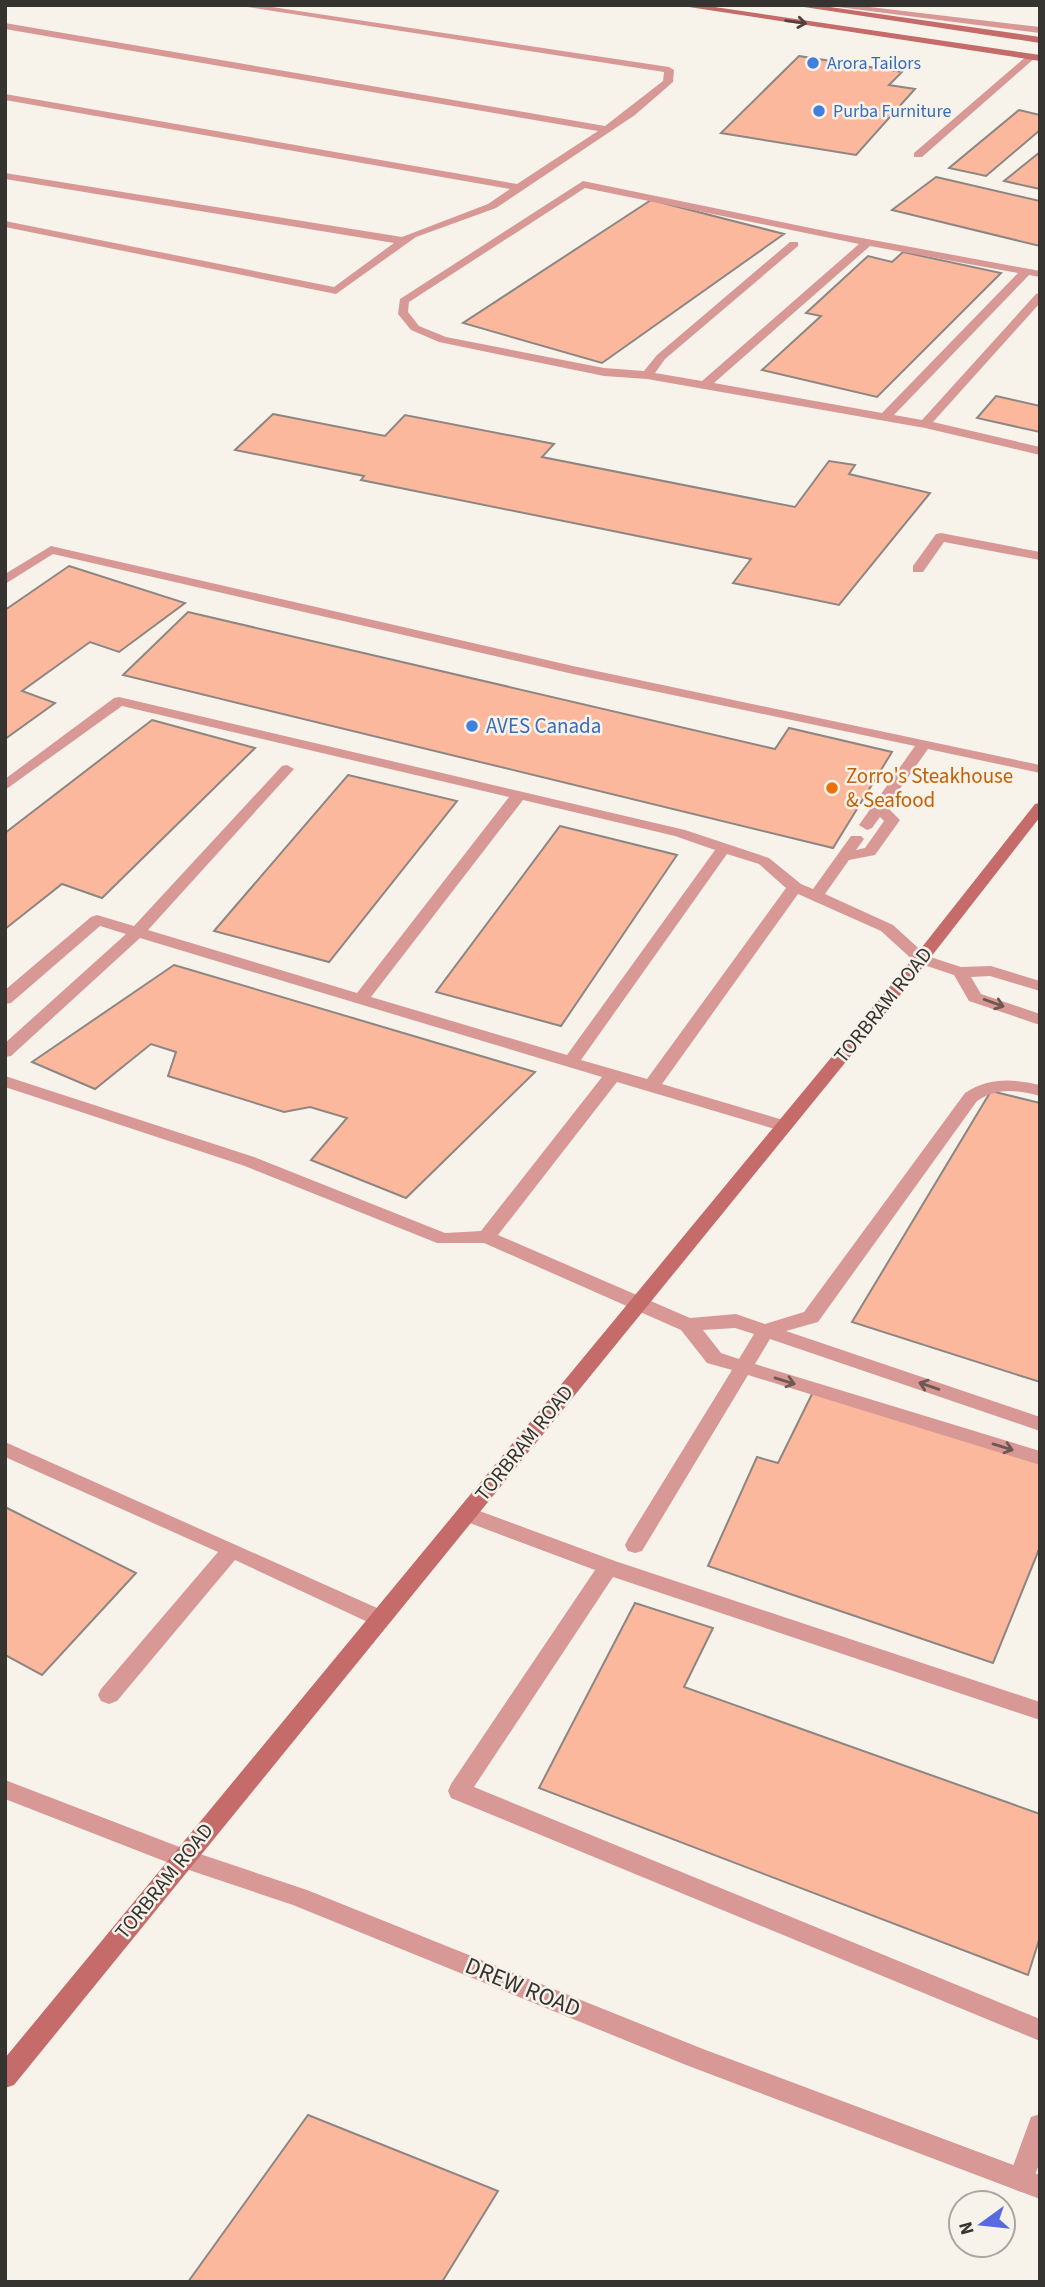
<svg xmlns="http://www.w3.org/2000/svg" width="1045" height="2287" font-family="'Source Sans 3',sans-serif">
  <rect width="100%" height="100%" fill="#f7f3eb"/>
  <path fill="#fcb89d" stroke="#8e8683" stroke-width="2" d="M799 56 902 72 889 85 915 89 856 155 721 133Z
    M1019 110 1040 115V130L986 176 949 168Z
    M1040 152V189L1004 181Z
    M936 177 1040 201V246L892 210Z
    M651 200 784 234 602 363 463 323Z
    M903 252 1001 273 877 397 762 370 821 316 806 313 868 256 892 262Z
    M996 396 1040 406V432L977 418Z
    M273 414 385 436 405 415 554 444 542 457 795 507 829 461 855 465 849 474 930 493 839 605 733 583 751 559 361 480 364 476 235 450Z
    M69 566 185 603 119 652 90 642 22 691 55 703 5 739V610Z
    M188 612 775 749 789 728 892 752 833 848 123 675Z
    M152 720 255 748 102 898 62 884 5 929V833Z
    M348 775 457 801 329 962 214 931Z
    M560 826 677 855 561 1026 436 992Z
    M174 965 535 1072 406 1198 311 1160 347 1118 310 1107 284 1112 168 1076 176 1052 151 1044 95 1089 32 1062Z
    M991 1091 1040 1103V1382L852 1322Z
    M813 1392 1040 1461V1547L993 1663 708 1566 757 1457 778 1463Z
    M5 1507 136 1573 42 1675 5 1655Z
    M635 1603 713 1628 684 1687 1040 1814V1937L1028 1975 539 1788Z
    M308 2115 498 2191 442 2282H188Z"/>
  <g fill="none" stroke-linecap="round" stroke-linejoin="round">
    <path fill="#d89996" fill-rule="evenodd" d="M235 5H259L669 67 674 70 673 82 635 115 496 208 416 237 336 294 5 227V221L334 287 394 243 5 179V173L402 237 488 204 510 189 5 100V94L517 184 598 131 5 29V23L605 126 663 81 664 72Z
      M1028 55 1036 57 922 157H914V153Z
      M583 181 835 233 1040 271V277L1029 275 894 415 922 420 1036 294 1040 293V303L933 422 1040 447V455L925 428 647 379 604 376 439 342 411 330 398 314 400 299ZM585 188 835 239 859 244 702 381 655 373 665 359 798 246V242H790L657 355 644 371 604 368 446 337 419 326 408 312 409 302ZM870 246 1018 273 882 413 714 383Z
      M941 533 1040 552V560L944 542 923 572H913V566L936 534Z
      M51 546 573 666 1040 765V773L928 749 887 807 900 820 875 855 849 860 825 894 893 925 927 956 929 959 927 962H915L881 931 798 894 662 1084 790 1122 793 1126 790 1130H778L617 1082 498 1235 690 1318 736 1314 765 1324 804 1312 965 1093C990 1077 1012 1079 1040 1085V1096C1016 1090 998 1087 977 1101L818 1322 786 1331 1040 1417V1431L770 1339 755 1364 1040 1451V1465L748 1375 642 1551 635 1553 628 1551 625 1545 628 1539 732 1370 707 1363 681 1330 484 1243H437L242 1165 5 1087V1076L254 1157 445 1233 481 1231 602 1077 140 938 11 1056 5 1057V1043L126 934 100 926 11 1003 5 1004V990L91 917 97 915 134 926 282 766 287 765 294 769 148 930 357 993 509 797 122 706 5 790V779L114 698 119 697 685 830 769 858 801 884 813 889 851 836H861L864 839 856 850 865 848 884 821 880 817 872 828 867 830 859 825 915 746 573 674 53 554 5 584V574ZM523 800 675 836 715 850 567 1055 371 997ZM727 854 759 864 786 888 647 1079 581 1060ZM735 1328 754 1334 739 1359 721 1353 703 1330Z
      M5 1442 386 1612 389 1618 386 1624 379 1626 372 1624 235 1560 117 1701 109 1704 101 1701 98 1695 101 1689 218 1552 5 1457Z
      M466 1506 615 1561 1040 1702V1720L613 1577 474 1787 1040 2019V2041L451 1798 448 1791 451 1784 595 1570 459 1519 456 1514 459 1509Z
      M1040 2114V2162L1030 2188 1021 2192 1012 2188 1008 2180 1031 2117Z"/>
    <path fill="#d89996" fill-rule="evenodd" d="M823 5H853L1040 27V33Z
      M921 954 961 967 991 966 1040 981V991L990 976 971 977 981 994 1040 1014V1025L969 1001 954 975 915 962 913 959Z
      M5 1780 190 1851 193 1858 190 1865 182 1868 5 1799Z"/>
    <path fill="#d89996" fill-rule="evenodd" d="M182 1848 307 1890 703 2049 1040 2175V2199L686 2065 293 1905 174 1865 171 1858 174 1851Z"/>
    <path fill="#c56b6a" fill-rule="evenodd" d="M676 5H701L1040 55V61Z
      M791 5H816L1040 37V43Z
      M1040 803V817L927 962 14 2085 5 2088V2058L915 956 1035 804Z"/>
  </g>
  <defs><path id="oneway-shaft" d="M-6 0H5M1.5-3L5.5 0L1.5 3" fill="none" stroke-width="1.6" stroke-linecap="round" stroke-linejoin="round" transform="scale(1.75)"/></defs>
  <use stroke="#533f3c" href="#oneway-shaft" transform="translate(796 22) rotate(8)"/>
  <g stroke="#6f5754">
    <use href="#oneway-shaft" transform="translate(994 1003) rotate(20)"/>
    <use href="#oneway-shaft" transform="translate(785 1381) rotate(17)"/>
    <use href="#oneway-shaft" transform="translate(929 1386) rotate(-161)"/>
    <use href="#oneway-shaft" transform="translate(1003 1447) rotate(17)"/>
  </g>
  <g fill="#3f7fe0" stroke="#f7f3eb" stroke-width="2.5">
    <circle cx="813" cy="63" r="7"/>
    <circle cx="819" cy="111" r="7"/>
    <circle cx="472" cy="726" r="7"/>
  </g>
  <circle fill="#e8710a" stroke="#f7f3eb" stroke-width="2.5" cx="832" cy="788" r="7"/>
  <g text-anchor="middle" stroke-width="5" stroke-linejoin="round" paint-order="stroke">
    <g font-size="18" fill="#366cbe" stroke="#f7f3eb" text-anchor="start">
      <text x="827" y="69">Arora Tailors</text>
      <text x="833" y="117">Purba Furniture</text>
    </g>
    <g font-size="21" fill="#366cbe" stroke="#f7f3eb" text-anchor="start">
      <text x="486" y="733">AVES Canada</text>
    </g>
    <g font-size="21" fill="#c56008" stroke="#f7f3eb" text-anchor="start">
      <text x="846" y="783">Zorro's Steakhouse<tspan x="846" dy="24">&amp; Seafood</tspan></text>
    </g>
    <g font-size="21" fill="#363431" stroke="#f7f3eb">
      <text transform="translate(883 1005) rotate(-51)" y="7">TORBRAM ROAD</text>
      <text transform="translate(524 1443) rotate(-51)" y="7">TORBRAM ROAD</text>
      <text transform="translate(164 1881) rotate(-51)" y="7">TORBRAM ROAD</text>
    </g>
    <g font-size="24" fill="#363431" stroke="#f7f3eb">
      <text transform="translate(523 1987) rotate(22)" y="8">DREW ROAD</text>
    </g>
  </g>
  <rect width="1045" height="2287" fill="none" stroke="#363431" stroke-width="14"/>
  <g transform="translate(982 2224) rotate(255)"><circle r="33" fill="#f7f3eb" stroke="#aaa7a1" stroke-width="2"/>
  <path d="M0-5L12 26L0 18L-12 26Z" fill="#576ae0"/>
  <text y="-10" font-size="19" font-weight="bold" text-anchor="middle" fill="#363431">N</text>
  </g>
</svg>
